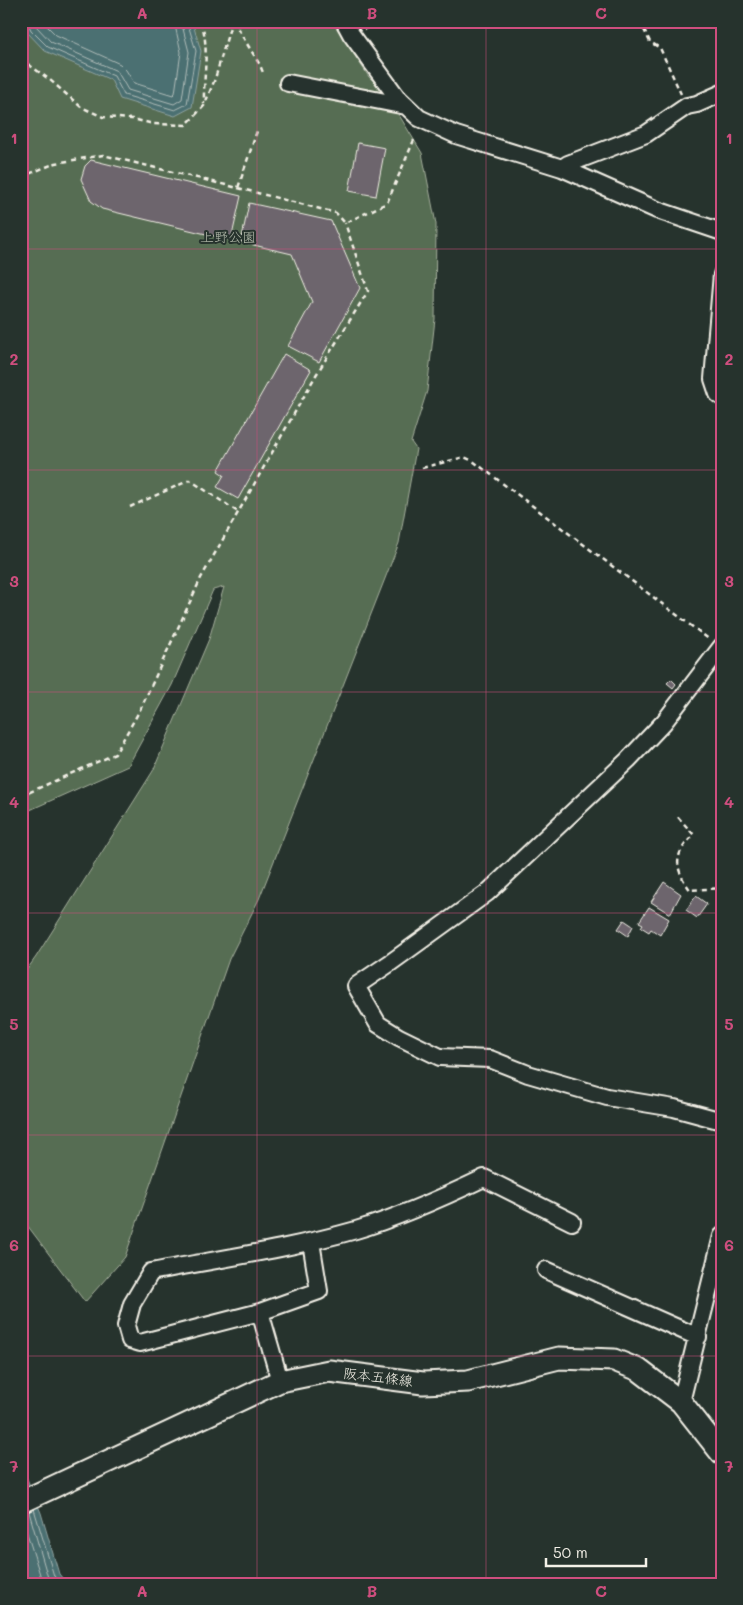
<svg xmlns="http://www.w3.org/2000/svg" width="743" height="1605" font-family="Mali,'Klee One',sans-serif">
  <rect width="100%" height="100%" fill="#26332d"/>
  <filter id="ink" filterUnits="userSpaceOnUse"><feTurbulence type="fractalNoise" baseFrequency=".02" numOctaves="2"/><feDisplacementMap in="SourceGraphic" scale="10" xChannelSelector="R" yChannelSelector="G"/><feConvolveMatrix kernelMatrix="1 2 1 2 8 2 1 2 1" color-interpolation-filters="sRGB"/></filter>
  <g filter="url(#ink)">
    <path fill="#566d52" stroke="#a5af9d" d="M21 21H332L369 77 385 92 422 153 436 224 435 319 427 391 411 442 416 449 399 543 259 899 229 959 125 1257 85 1302 21 1217V978L36 957 153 771 209 639 224 587 213 590 172 685 128 766 21 814Z"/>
    <path fill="#4b6f72" stroke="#8fa3a1" d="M22 21H192L201 51 192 107 175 116 120 99 111 80 45 51 27 32Z
      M21 1464 41 1513 59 1574 67 1584H21Z"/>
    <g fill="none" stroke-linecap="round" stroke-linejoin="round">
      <path stroke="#b0bdb9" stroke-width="1" d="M27 21 31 30 48 47 114 76 124 95 175 110 187 104 196 51 187 21
        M34 21 36 26 51 42 117 71 128 90 174 104 182 99 189 52 181 21
        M42 21 56 35 120 64 126 70 134 83 173 95 175 93 181 52 174 21
        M34 1509 54 1576 60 1584
        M29 1512 48 1578 52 1584
        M21 1514 43 1584"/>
    </g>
    <path fill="#6d656d" stroke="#f4f1e8" d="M358 143 385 148 376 196 349 191Z
      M91 160 241 196 231 240 102 209 91 201 81 179 85 166Z
      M249 203 331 221 360 288 319 362 288 346 312 302 292 254 241 242Z
      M284 354 311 370 238 499 217 487 224 475 218 471Z
      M671 679 676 684 673 688 667 683Z
      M664 882 681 894 670 914 651 902Z
      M696 896 707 904 697 918 686 910Z
      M649 907 669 919 660 935 651 929 649 932 641 927 643 924 639 922Z
      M624 920 633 926 628 936 618 929Z"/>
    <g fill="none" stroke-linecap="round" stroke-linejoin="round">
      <g stroke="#f4f1e8" stroke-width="20">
        <path id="minor" d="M344 21 351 34 397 97 419 118 456 135 562 168 657 210 722 232
          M288 83 406 106
          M562 168 568 164 646 134 687 106 697 104 722 93
          M722 274 713 379 718 394 722 397
          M722 646 664 722 628 760 487 893 390 963 356 986 378 1024 399 1037 440 1057 490 1059 528 1074 607 1097 674 1108 722 1121
          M311 1242 319 1291 260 1312 140 1343 130 1340 126 1326 132 1304 151 1272C219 1259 289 1249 356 1230 400 1217 442 1198 484 1178L572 1222
          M546 1270 698 1337
          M260 1312 280 1381
          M681 1402 722 1236"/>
      </g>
      <g stroke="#f4f1e8" stroke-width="25">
        <path id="major" d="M21 1502 280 1381 329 1371 423 1383 468 1381 559 1358 614 1360 639 1370 681 1402 722 1454"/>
      </g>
      <path stroke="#f4f1e8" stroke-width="2.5" stroke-dasharray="5 4" stroke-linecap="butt" d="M201 21C210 48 203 77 204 104
        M233 21 260 65 264 75
        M640 21 650 42 660 48 681 94
        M237 26 244 21
        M364 29 384 21
        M21 59 50 80 81 107 103 117 132 119 154 124 186 125 204 106 215 79 230 27V21
        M21 177 56 163 103 155 238 188 258 128
        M238 188 336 213 345 223 387 203 414 140
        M422 468 464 457 473 461 710 640
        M130 507 190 480 238 512
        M21 796 115 754 141 708 201 578 316 375 368 291 345 223
        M678 817 694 835C681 847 673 859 682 877 684 882 688 886 690 890L722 888"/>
      <use href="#minor" stroke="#26332d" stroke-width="16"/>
      <use href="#major" stroke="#26332d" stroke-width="21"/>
    </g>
  </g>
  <path fill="none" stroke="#ce4e7e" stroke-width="1" stroke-opacity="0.55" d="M257 21V1584M486 21V1584M21 249H722M21 470H722M21 692H722M21 913H722M21 1135H722M21 1356H722"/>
  <g text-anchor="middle" stroke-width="4" stroke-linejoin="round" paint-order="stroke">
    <g font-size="14" fill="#b5bcac" stroke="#26332d">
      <text x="228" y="242">上野公園</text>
    </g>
    <g font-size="14" fill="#f4f1e8" stroke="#26332d">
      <text transform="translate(378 1377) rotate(7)" y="5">阪本五條線</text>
    </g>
  </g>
  <rect width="743" height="1605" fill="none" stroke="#26332d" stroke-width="55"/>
  <path d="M546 1558v8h100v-8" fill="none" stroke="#f4f1e8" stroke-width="2.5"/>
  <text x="553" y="1558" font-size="15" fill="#f4f1e8" stroke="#26332d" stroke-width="4" paint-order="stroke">50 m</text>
  <rect x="28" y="28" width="688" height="1550" fill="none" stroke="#ce4e7e" stroke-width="2"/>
  <g font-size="16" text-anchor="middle" font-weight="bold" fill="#ce4e7e">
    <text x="142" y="19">A</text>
    <text x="372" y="19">B</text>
    <text x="601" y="19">C</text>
    <text x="14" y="144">1</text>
    <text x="729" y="144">1</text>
    <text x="14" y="365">2</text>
    <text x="729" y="365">2</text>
    <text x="14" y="587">3</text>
    <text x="729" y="587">3</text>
    <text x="14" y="808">4</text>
    <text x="729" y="808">4</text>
    <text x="14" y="1030">5</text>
    <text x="729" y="1030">5</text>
    <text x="14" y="1251">6</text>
    <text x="729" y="1251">6</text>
    <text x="14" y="1472">7</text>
    <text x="729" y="1472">7</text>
    <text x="142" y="1597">A</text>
    <text x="372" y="1597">B</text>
    <text x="601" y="1597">C</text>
  </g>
</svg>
